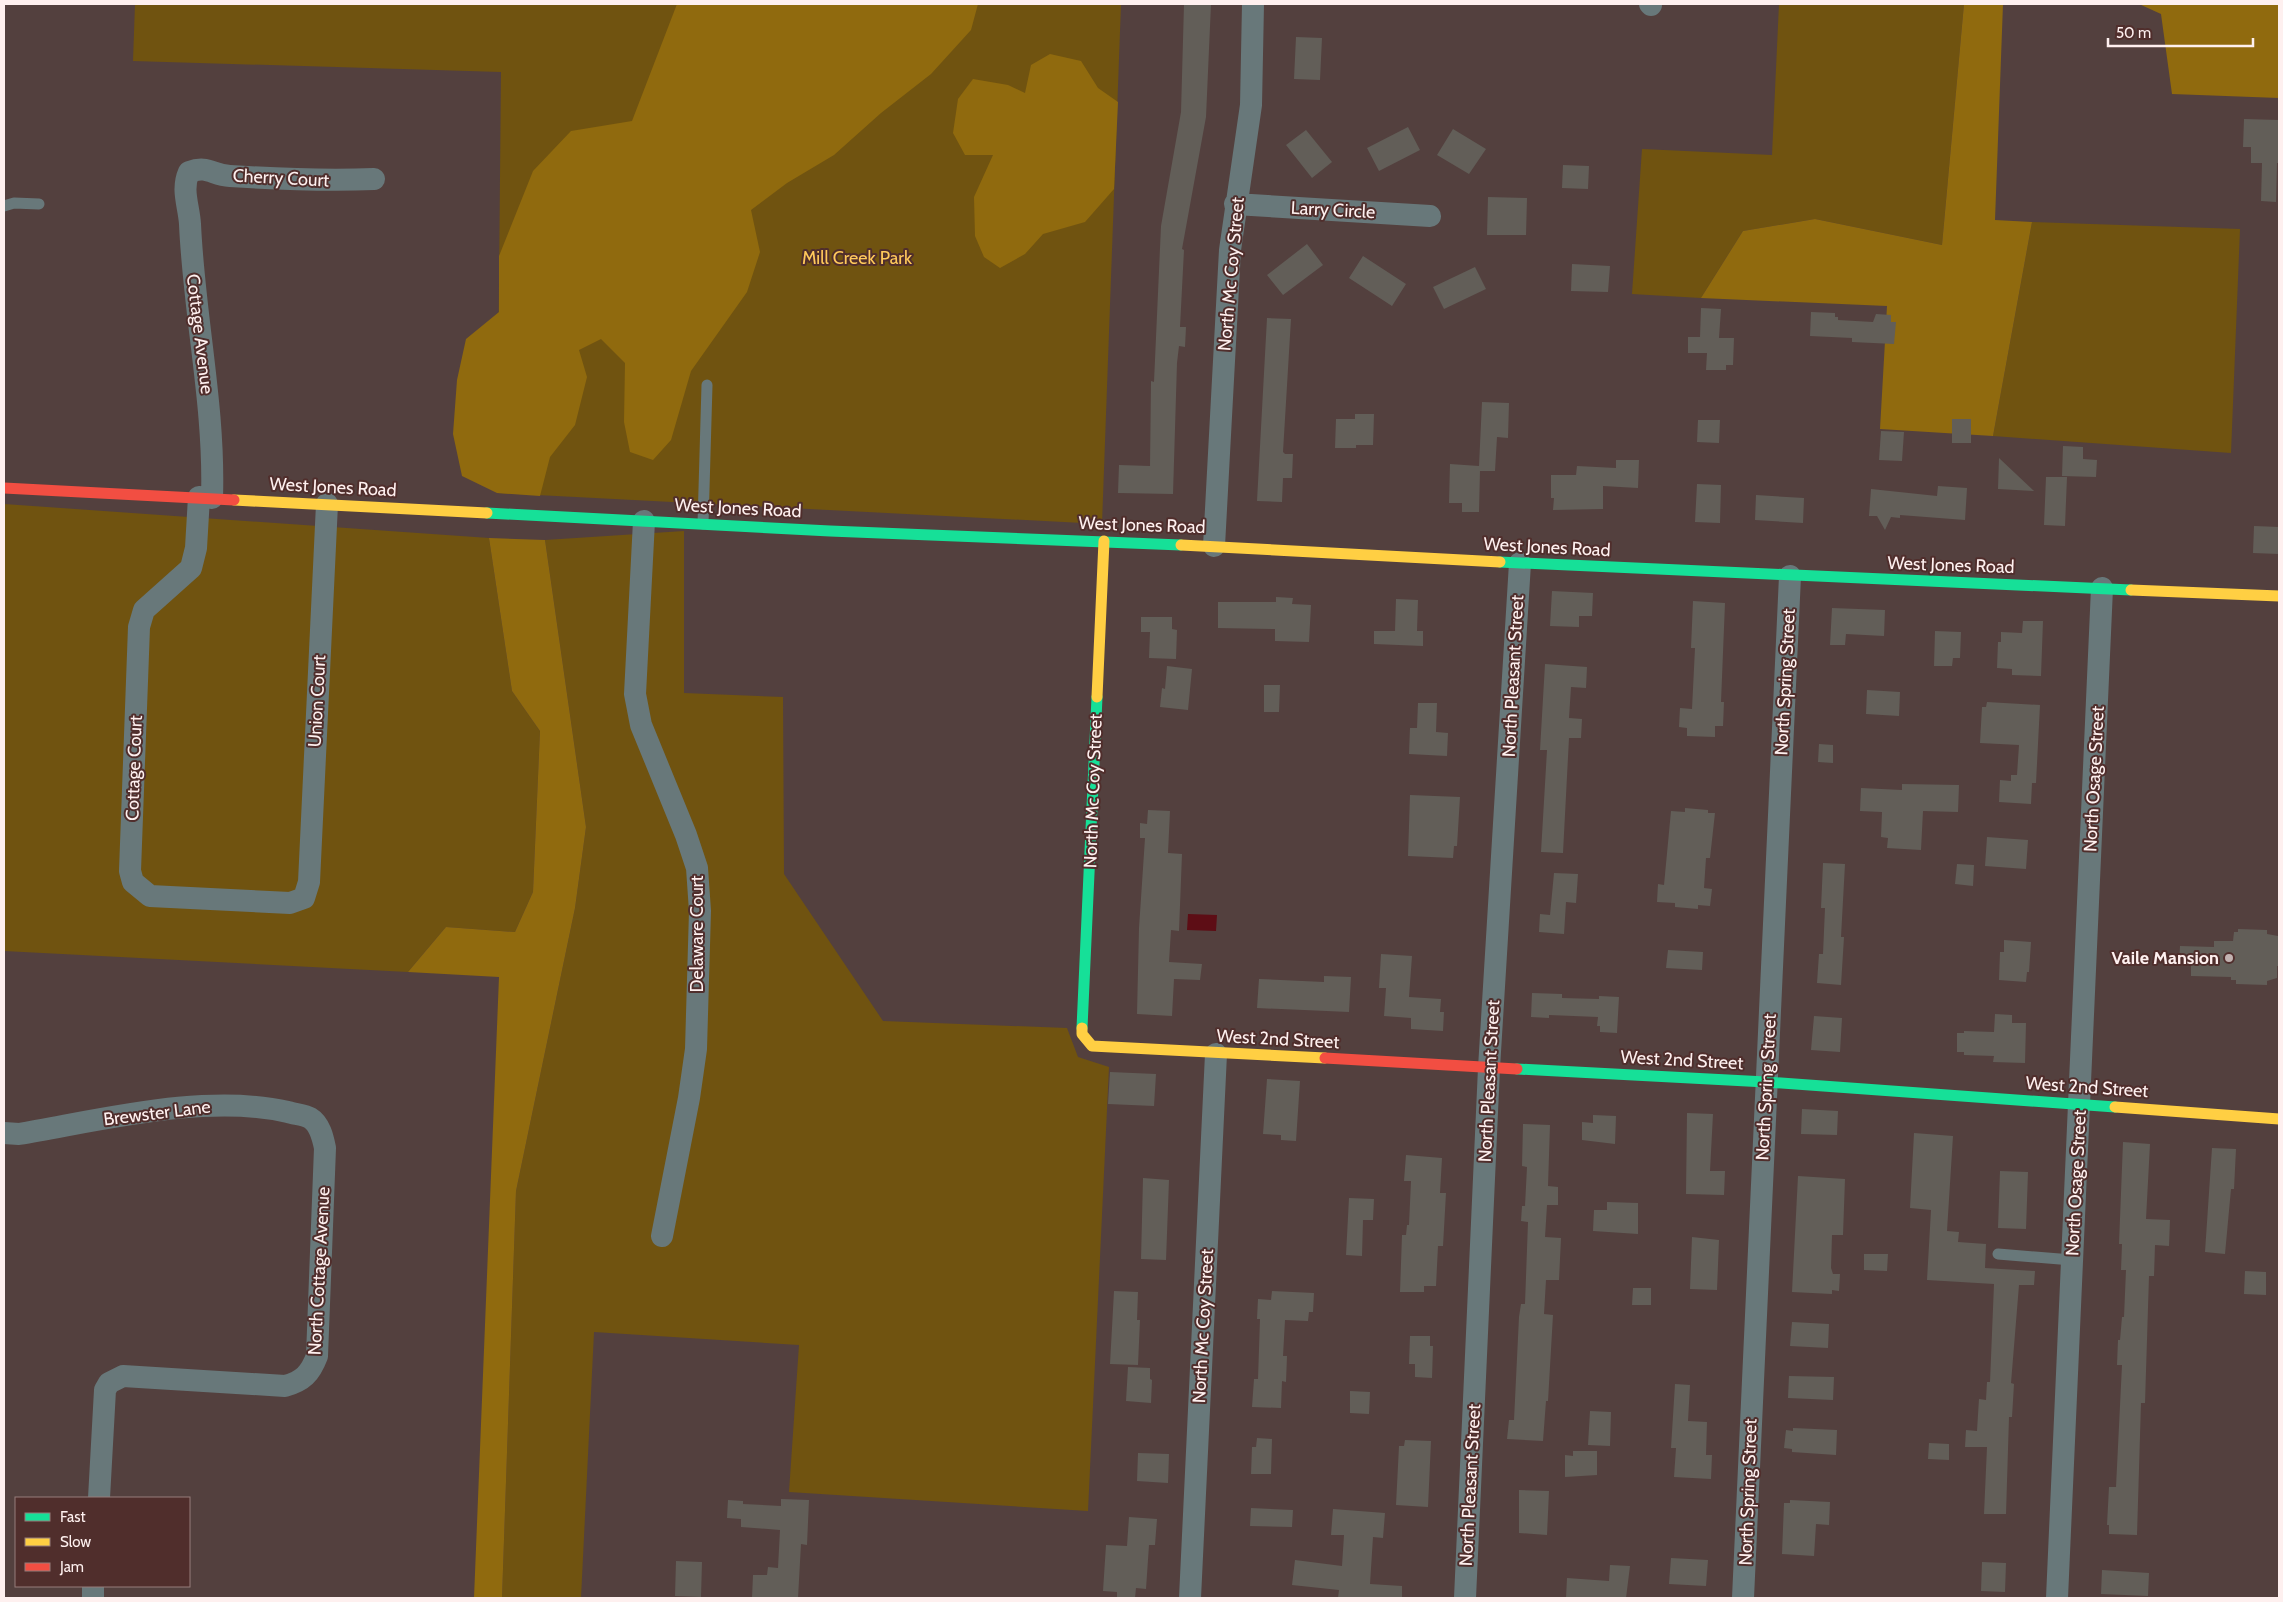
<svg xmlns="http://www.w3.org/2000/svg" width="2283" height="1602" font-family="Cabin,sans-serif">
  <rect width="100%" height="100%" fill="#53403e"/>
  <path fill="#705310" d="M135 4H1121L1102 524 497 493 501 72 133 61Z
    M1779 4H1964L1942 245 1815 219 1743 231 1701 298 1632 294 1642 149 1772 155Z
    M2032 222 2240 229 2231 453 1993 436Z
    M4 504 489 538 512 691 540 731 533 892 515 932 446 927 408 972 4 951Z
    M684 531V693L783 697 784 874 883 1021 1067 1028 1078 1057 1109 1067 1088 1511 789 1492 799 1345 594 1332 581 1598H502L516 1191 575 908 586 827 545 540Z"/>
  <path fill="#906a0e" d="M677 4H978L971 30 931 74 881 113 834 155 787 183 751 210 760 252 747 292 691 371 671 440 653 460 630 452 624 422 625 363 601 339 579 350 587 377 575 425 550 457 540 496 497 493 462 476 453 434 457 380 466 339 499 312V256L533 171 571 131 632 121Z
    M1964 4H2003L1995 220 2032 222 1993 436 1880 429 1887 306 1701 298 1743 231 1815 219 1942 245Z
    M2139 4H2279V98L2172 94 2161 14Z
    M1050 54 1081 61 1098 88 1118 102 1114 189 1085 222 1043 234 1025 254 1000 268 984 257 975 236 974 197 993 155H965L953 133 958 99 973 79 1008 85 1025 93 1031 65Z
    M489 538 545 540 586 827 575 908 516 1191 502 1598H474L499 977 408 972 446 927 515 932 533 892 540 731 512 691Z"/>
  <path fill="#5d0d15" d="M1188 914 1217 915 1216 931 1187 930Z"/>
  <path fill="#625e58" d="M1184 4H1211L1206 117 1182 249 1184 250 1180 327H1186L1185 347 1179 346 1177 363 1173 494 1118 493 1119 465 1150 466 1151 381 1154 382 1161 226 1181 112Z
    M1296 37 1322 38 1320 80 1294 79Z
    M2244 119 2279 120V163H2277L2276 202 2261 201 2262 163H2251V147H2243Z
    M1408 127 1420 150 1379 171 1367 148Z
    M1453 129 1486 149 1469 174 1437 155Z
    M1306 130 1332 162 1312 178 1286 145Z
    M1563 165 1589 166 1588 189 1562 188Z
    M1488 197 1527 198 1526 235H1487Z
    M1307 244 1323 265 1283 295 1267 275Z
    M1363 256 1406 284 1392 306 1349 278Z
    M1572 264 1610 266 1608 292 1571 291Z
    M1475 267 1486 289 1444 309 1433 287Z
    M1701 308 1721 309 1719 338H1734L1733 365H1726V370H1706L1707 353H1688V337H1700Z
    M1811 312 1835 313V317H1838V320L1873 322 1876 314 1891 315V322H1896L1894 344 1852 342V338L1810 336Z
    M1267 318 1291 319 1283 452 1285 454H1293L1292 478H1283L1282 502 1257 501Z
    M1482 402 1509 403 1508 438 1497 437 1495 471H1480L1479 512H1462V503H1449L1450 464 1479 466Z
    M1355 414H1374L1373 445H1356V448H1335L1336 419H1355Z
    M1952 419H1971V443H1952Z
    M1698 420H1720L1719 443 1697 442Z
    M1881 431 1904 432 1902 461 1879 460Z
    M2063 446 2083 447V459L2097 460 2096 477 2062 476Z
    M1999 458 2034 491 1998 489Z
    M1616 460H1639L1638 488 1603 486V509L1553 510 1554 498H1551V475H1576L1577 466 1616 468Z
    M2046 477H2067L2065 526 2044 525Z
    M1697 484 1721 485 1720 523 1695 522Z
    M1938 486 1967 488 1965 520 1900 515V518L1891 517 1885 530 1877 516H1869L1871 489 1937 496Z
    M1756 495 1804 498 1803 523 1755 520Z
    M2254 526 2279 527V554L2253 553Z
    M1552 591 1593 593 1592 616H1579V627L1550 626Z
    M1276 597 1293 598 1292 604 1311 605 1309 642 1275 641V629L1218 628V602H1276Z
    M1396 599 1418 600 1417 631H1423V646L1374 644V631H1395Z
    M1693 601 1725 603 1721 702H1724L1723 726H1715V737L1687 736V728L1679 727 1680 708 1692 709 1695 648H1691Z
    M1832 608 1885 610 1884 636 1846 634 1845 645H1830Z
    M1141 617H1172V629L1177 630 1176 659 1149 658 1150 632H1141Z
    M2023 621H2043L2041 676 2012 675V669L1997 668 1998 642H2001V632L2022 633Z
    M1935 631 1961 632 1960 658H1953L1952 666H1934Z
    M1545 664 1587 667 1586 688 1571 687 1569 718 1582 719 1581 738H1569L1563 853 1541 852 1547 750H1540Z
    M1167 666 1192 669 1188 710 1160 707 1162 688 1165 689Z
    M1264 685H1280L1279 712H1264Z
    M1867 690 1900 692 1899 716 1866 714Z
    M1987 702 2040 705 2036 783H2032L2031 804 1999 802 2000 780 2011 781V775H2017L2019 745 1980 743 1982 707H1986Z
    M1418 703H1437L1436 732 1448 733 1447 756 1409 754 1410 728H1417Z
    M1819 744 1833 745V763L1818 762Z
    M1902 784 1959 785 1958 812 1923 811 1921 850 1887 848 1888 838 1881 837 1882 812 1860 811 1861 788 1902 790Z
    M1410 795 1460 797 1457 846H1454L1453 858 1408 856Z
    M1685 808 1708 810V813H1715L1710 858H1706L1704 888 1712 889 1710 906 1698 905V909L1675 907V903L1657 902 1658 884 1664 885 1671 811 1685 812Z
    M1148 810 1170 811 1168 853 1182 854 1179 931 1171 930 1169 962 1202 964 1200 980 1174 979 1172 1016 1137 1014 1139 928 1145 838H1140V823L1147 824Z
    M1987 837 2028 840 2026 869 1985 866Z
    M1823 863 1845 864 1841 937H1844L1841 985 1817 983 1819 954H1823L1825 908H1821Z
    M1957 864 1974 865 1973 886 1955 884Z
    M1554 873 1578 874 1576 903 1566 902 1564 934 1539 932 1540 914 1550 915Z
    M2238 929 2267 930V934L2278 936 2279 966H2277V978L2267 981V985L2236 984V980H2231V977L2191 976V965L2179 964 2180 946 2214 947V941H2233L2234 932H2238Z
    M2004 940 2031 942 2029 972H2027L2026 982 1999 980 2000 952H2004Z
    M1668 950 1703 952 1702 970 1666 968Z
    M1381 954 1412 956 1409 997 1441 999 1440 1012H1444L1443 1031 1411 1029V1018L1384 1016 1386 988H1379Z
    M1324 976 1351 977 1349 1012 1257 1008 1259 979 1324 982Z
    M1532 993 1562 994V998L1599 999V996L1619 997 1617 1033 1600 1032V1026H1597L1598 1017 1549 1015V1018L1531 1017Z
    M1995 1014 2012 1015V1023H2026L2025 1063 1993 1062 1994 1056 1964 1055V1052H1957V1033H1964V1031L1994 1032Z
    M1814 1016 1842 1018 1840 1052 1811 1050Z
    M1110 1072 1156 1074 1154 1106 1108 1104Z
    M1267 1079 1300 1081 1296 1141 1281 1140V1135L1263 1134Z
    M1802 1109 1838 1111 1837 1135 1801 1134Z
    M1687 1113 1713 1114 1710 1171H1725L1724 1195 1686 1194Z
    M1593 1115 1616 1116 1615 1144 1582 1140V1122L1593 1123Z
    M1523 1124 1550 1125 1548 1186 1558 1187V1205H1547L1545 1237 1561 1238 1559 1280H1546L1544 1314 1553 1315 1548 1401H1546L1543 1441 1507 1439 1509 1420H1514L1519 1317 1521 1304H1525L1528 1222 1521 1221 1522 1206H1525L1527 1167 1522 1166Z
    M1914 1133 1953 1136 1947 1231 1959 1232 1958 1242 1986 1244 1985 1268 2035 1271 2034 1285H2019L2011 1383 2014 1384 2012 1417H2009L2006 1514H1984L1987 1447H1965L1966 1430 1977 1431 1979 1399 1986 1400 1987 1382H1990L1994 1284 1927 1280 1931 1210 1910 1208Z
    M2123 1142 2150 1144 2146 1219 2170 1220 2169 1246 2155 1245 2154 1276H2149L2145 1403H2141L2137 1535 2109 1534V1525H2107L2109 1487H2116L2122 1365H2117L2118 1340H2120L2122 1317H2124L2126 1270H2121L2122 1244H2119Z
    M2212 1148 2236 1149 2234 1189H2231L2225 1254 2205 1252Z
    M1406 1155 1442 1158 1440 1193H1446L1443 1246H1438L1436 1286H1424V1292H1400L1402 1235H1406L1407 1225H1409L1411 1181H1404Z
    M2000 1171 2028 1172 2026 1229 1998 1228Z
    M1798 1176 1845 1179 1843 1235H1832L1831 1268 1833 1274H1840L1839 1291 1832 1290V1294L1792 1292Z
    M1143 1178 1169 1180 1166 1260 1141 1259Z
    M1349 1198 1374 1199 1373 1220H1363L1362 1256 1346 1255Z
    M1607 1202 1638 1203V1234L1593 1231 1594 1210H1607Z
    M1692 1237 1719 1240 1717 1290 1690 1289Z
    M1864 1254H1888L1887 1271 1864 1270Z
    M2245 1271 2266 1272V1295L2244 1294Z
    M1633 1288H1651V1305H1632Z
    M1114 1291 1138 1292 1137 1320H1140L1138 1365 1110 1364Z
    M1272 1291 1314 1293 1313 1312H1309L1308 1321 1285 1320 1283 1356H1287L1286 1382 1282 1381 1281 1408 1252 1407 1254 1379H1258L1260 1319H1257L1258 1299 1271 1300Z
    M1792 1322 1829 1324 1828 1348 1790 1346Z
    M1410 1336H1430V1346H1433L1432 1378 1415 1377V1364H1409Z
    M1128 1367 1150 1368V1379L1152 1380 1151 1403 1126 1401Z
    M1789 1376 1834 1377 1833 1400 1788 1398Z
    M1675 1384 1690 1385 1688 1421 1707 1422 1706 1455H1712L1711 1479 1674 1477 1676 1448H1671Z
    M1350 1391 1370 1392 1369 1414 1350 1413Z
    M1590 1411 1611 1412 1610 1446 1588 1445Z
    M1793 1428 1837 1430 1836 1455 1792 1452V1449L1784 1448 1786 1430 1793 1431Z
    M1257 1438 1272 1439 1271 1474H1251L1252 1447H1256Z
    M1405 1440 1431 1441 1428 1507 1396 1505 1399 1446H1404Z
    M1929 1443 1949 1444V1460L1928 1459Z
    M1573 1451H1597V1475L1565 1477V1455L1573 1456Z
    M1138 1453 1169 1454 1168 1483 1137 1481Z
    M1519 1490 1549 1491 1547 1535 1519 1533Z
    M781 1499 809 1500 807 1545 801 1544 798 1598H752L753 1575H767L768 1567 778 1568 780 1530 741 1527V1519L727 1518 728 1500 743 1501V1504L781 1506Z
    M1790 1500 1830 1502 1829 1525 1816 1524 1814 1556 1782 1554 1784 1503H1790Z
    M1251 1508 1293 1510 1292 1527 1250 1526Z
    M1333 1509 1385 1513 1383 1538 1373 1537 1370 1584 1402 1586V1598H1338L1339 1590 1292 1585 1295 1560 1342 1566 1344 1535H1331Z
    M1129 1517 1157 1519 1155 1545H1149L1146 1589 1136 1588 1135 1598H1117V1592L1103 1591 1106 1545 1127 1546Z
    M1671 1558 1708 1560 1706 1586 1669 1584Z
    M676 1561 702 1562 701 1597 675 1596Z
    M1982 1562 2006 1563 2005 1592 1981 1591Z
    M1610 1565 1630 1566 1626 1598H1566L1567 1578 1609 1581Z
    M2102 1570 2149 1573 2148 1596 2101 1594Z"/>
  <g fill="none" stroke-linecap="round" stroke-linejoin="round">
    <path stroke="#68787a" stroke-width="11" d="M4 206 14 203 39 204
      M703 524 707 385
      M1998 1254 2072 1260"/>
    <path stroke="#68787a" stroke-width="22" d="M1650 4 1651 5
      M1235 204 1430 216
      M199 497 196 548 191 568 144 610 139 627 130 871 133 882 150 896 290 903 304 898 309 882 327 504
      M212 498C215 406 194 316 190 224 189 206 181 190 189 172 208 165 212 175 230 176 278 179 326 181 374 179
      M644 521 635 694 641 725 686 835 697 868 700 911 696 1049 689 1098 662 1236
      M1214 546 1230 250 1251 105 1253 4
      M4 1133 19 1134C102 1120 206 1093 288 1112 294 1114 305 1115 310 1118 320 1124 323 1138 325 1148L317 1356C310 1374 303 1381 285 1386L123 1376 109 1383 105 1390 99 1498
      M93 1598V1586
      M1190 1598 1216 1054
      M1465 1598 1489 1068 1520 563
      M1743 1598 1790 576
      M2057 1598 2102 588"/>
    <path stroke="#16e098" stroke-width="11" d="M487 513 830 531 1181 545
      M1500 562 2131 590
      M1082 1028 1097 697
      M1517 1069 1766 1082 2115 1107"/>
    <path stroke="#ffcf43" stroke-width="11" d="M234 500 487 513
      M1181 545 1500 562
      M2131 590 2279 596
      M1097 697 1104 541
      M1082 1028V1034L1092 1046 1325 1058
      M2115 1107 2279 1119"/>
    <path stroke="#f24e42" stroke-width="11" d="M4 488 234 500
      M1325 1058 1517 1069"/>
  </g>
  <circle fill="#c2b2b1" stroke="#502e2c" stroke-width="2" cx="2229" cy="958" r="5"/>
  <g text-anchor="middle" stroke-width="4" stroke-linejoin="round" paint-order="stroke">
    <g font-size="18" fill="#fef0ef" stroke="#502e2c">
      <text transform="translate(281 178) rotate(3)" y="6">Cherry Court</text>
      <text transform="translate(1333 210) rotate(3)" y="6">Larry Circle</text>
      <text transform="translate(1231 274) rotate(-85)" y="6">North Mc Coy Street</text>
      <text transform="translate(200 334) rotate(83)" y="6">Cottage Avenue</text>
      <text transform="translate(333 487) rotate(3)" y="6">West Jones Road</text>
      <text transform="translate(738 508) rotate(3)" y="6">West Jones Road</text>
      <text transform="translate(1142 525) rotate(2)" y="6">West Jones Road</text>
      <text transform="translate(1547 547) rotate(3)" y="6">West Jones Road</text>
      <text transform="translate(1951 565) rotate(2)" y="6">West Jones Road</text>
      <text transform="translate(1513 676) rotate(-87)" y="6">North Pleasant Street</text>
      <text transform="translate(1785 682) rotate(-87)" y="6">North Spring Street</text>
      <text transform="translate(317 701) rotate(-87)" y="6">Union Court</text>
      <text transform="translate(134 768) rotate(-88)" y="6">Cottage Court</text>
      <text transform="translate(2094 779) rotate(-87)" y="6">North Osage Street</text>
      <text transform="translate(1093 791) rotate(-88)" y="6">North Mc Coy Street</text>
      <text transform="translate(697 934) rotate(-90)" y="6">Delaware Court</text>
      <text transform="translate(1278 1039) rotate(3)" y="6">West 2nd Street</text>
      <text transform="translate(1682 1060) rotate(3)" y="6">West 2nd Street</text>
      <text transform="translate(1489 1081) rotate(-87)" y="6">North Pleasant Street</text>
      <text transform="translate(1766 1087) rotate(-87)" y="6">North Spring Street</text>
      <text transform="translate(2087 1087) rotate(4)" y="6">West 2nd Street</text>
      <text transform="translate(157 1113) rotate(-7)" y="6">Brewster Lane</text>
      <text transform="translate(2076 1183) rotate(-87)" y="6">North Osage Street</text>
      <text transform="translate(319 1271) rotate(-87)" y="6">North Cottage Avenue</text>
      <text transform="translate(1203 1326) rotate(-87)" y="6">North Mc Coy Street</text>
      <text transform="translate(1470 1485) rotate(-87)" y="6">North Pleasant Street</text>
      <text transform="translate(1748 1492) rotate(-88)" y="6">North Spring Street</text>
    </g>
    <g font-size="18" fill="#ffc95b" stroke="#502e2c">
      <text x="857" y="264">Mill Creek Park</text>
    </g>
    <g font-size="18" font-weight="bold" fill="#fef0ef" stroke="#502e2c" text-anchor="end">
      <text x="2219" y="964">Vaile Mansion</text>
    </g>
  </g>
  <rect width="2283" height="1602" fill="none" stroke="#fef0ef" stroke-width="10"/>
  <rect x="15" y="1497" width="175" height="90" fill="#502e2c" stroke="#967c7a"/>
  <rect x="25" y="1513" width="25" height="8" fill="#16e098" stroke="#967c7a"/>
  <text x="60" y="1522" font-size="15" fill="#fef0ef">Fast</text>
  <rect x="25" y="1538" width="25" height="8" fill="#ffcf43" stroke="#967c7a"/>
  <text x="60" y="1547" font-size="15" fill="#fef0ef">Slow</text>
  <rect x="25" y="1563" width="25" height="8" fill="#f24e42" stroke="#967c7a"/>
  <text x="60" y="1572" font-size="15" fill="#fef0ef">Jam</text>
  <path d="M2108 38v8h145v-8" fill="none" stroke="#fef0ef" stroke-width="2.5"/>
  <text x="2116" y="38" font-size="15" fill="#fef0ef" stroke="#502e2c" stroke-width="4" paint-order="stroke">50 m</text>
</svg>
